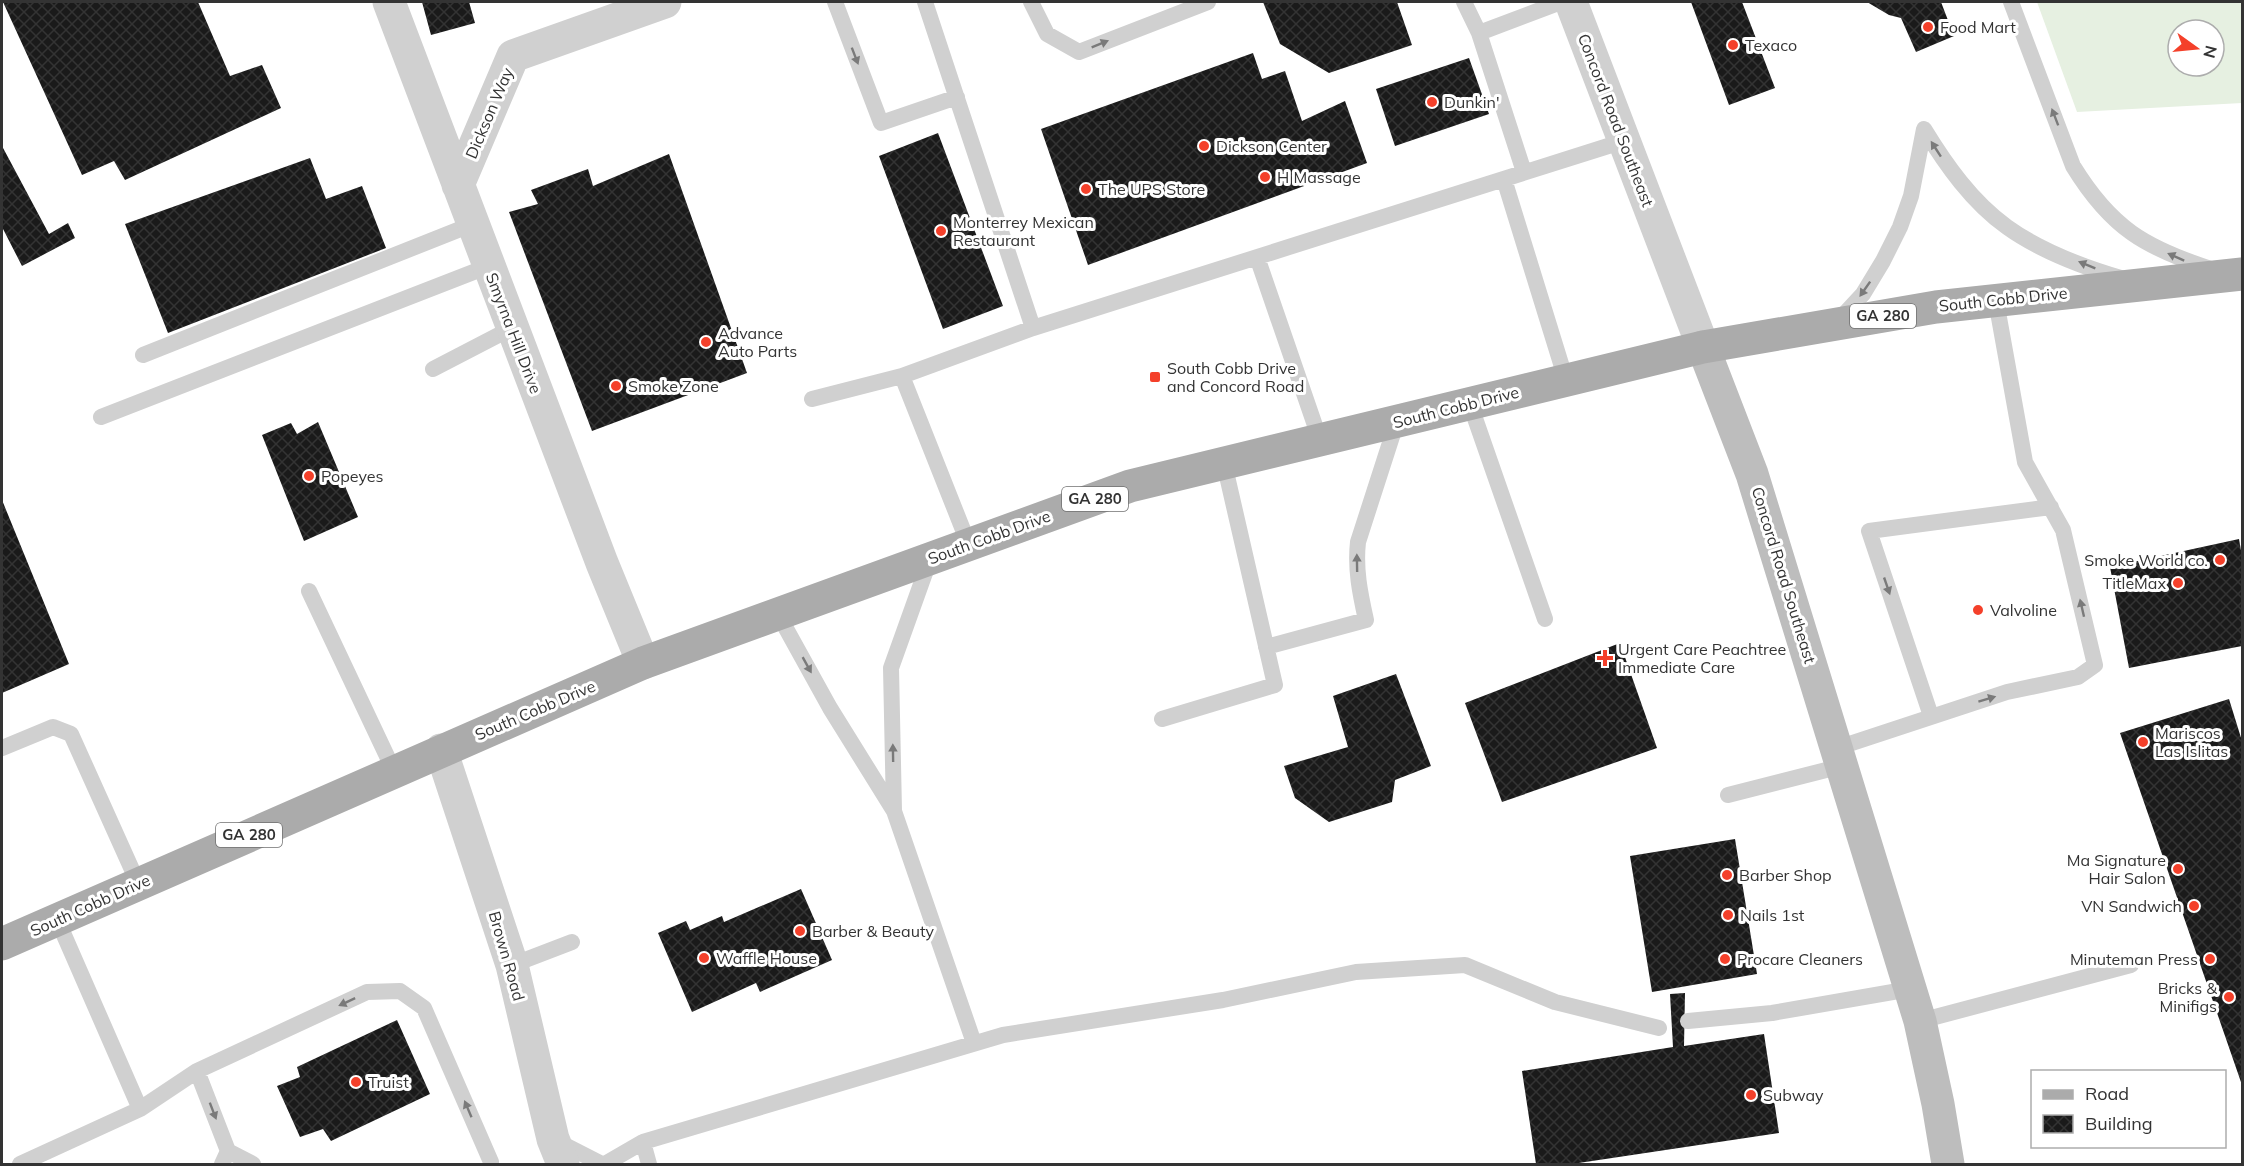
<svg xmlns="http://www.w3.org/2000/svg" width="2244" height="1166" font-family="Mulish,sans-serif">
  <defs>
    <pattern id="building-cross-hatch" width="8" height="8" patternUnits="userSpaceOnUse" patternTransform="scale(1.5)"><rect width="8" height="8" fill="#1a1a1a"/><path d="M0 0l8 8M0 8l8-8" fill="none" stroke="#333"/></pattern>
  </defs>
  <rect width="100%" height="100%" fill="#fff"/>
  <path fill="#e6f0e1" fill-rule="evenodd" d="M2037 2H2242V103L2077 112ZM2178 30H2214V66H2178Z"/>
  <path fill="url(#building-cross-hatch)" d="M3 2H198L230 76 262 65 281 108 125 180 114 161 82 175Z
    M422 2H469L475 23 431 35Z
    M1263 2H1397L1412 45 1329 73 1280 44Z
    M1691 2H1742L1775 88 1729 105Z
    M1867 2H1941L1954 36 1916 52 1901 18 1889 15Z
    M1253 53 1262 79 1285 71 1302 121 1345 101 1367 163 1088 265 1041 129Z
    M1469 58 1489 114 1395 146 1376 89Z
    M938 133 1003 306 943 329 879 156Z
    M2 146 49 234 68 223 75 238 22 266 2 227Z
    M669 154 747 373 592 431 509 212 538 204 531 190 588 169 593 186Z
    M310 158 326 199 362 186 386 248 168 333 125 224Z
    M318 422 358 517 304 541 262 435 291 423 297 434Z
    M2 500 69 664 2 693Z
    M2239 539 2242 556V646L2129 668 2110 567Z
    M1620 643 1657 748 1502 802 1465 703Z
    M1396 674 1431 766 1395 780 1392 802 1329 822 1295 798 1284 766 1348 747 1333 696Z
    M2229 699 2242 741V1085L2120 733Z
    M1735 839 1757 974 1652 992 1630 856Z
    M801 889 832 960 760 992 756 983 692 1012 658 933 686 921 690 930 722 916 724 922Z
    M1685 993 1684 1046 1764 1034 1779 1133 1572 1164H1536L1522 1071 1673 1047 1670 994Z
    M397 1020 430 1094 331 1141 323 1129 300 1137 277 1086 300 1077 297 1067Z"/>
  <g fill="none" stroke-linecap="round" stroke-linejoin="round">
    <path stroke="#d0d0d0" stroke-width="16" d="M835 2 881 123 957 97
      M1031 2 1047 34 1079 52 1208 2
      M1464 2 1479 33
      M2011 2 2073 166C2111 228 2145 248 2214 270
      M1524 172 1479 33 1561 2
      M1504 179 1566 380
      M1257 257 1320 440
      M1838 321 1863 294 1883 261 1900 227 1911 196 1924 129C1946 165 1972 202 2007 227 2039 250 2086 268 2124 279
      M1033 328 1624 141
      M143 355 473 224
      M433 369 512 328
      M902 376 969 545
      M812 399 902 376 1033 328 925 2
      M1470 404 1545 619
      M101 417 489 266
      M309 591 394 771
      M778 614 830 708 894 811 974 1043
      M1266 647 1366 620C1360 593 1355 569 1358 542L1397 421
      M1931 716 1869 531 2051 507
      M1162 719 1275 685 1224 463
      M2 748 53 727 71 734 138 883
      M1837 748 2007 692 2078 677 2095 665 2063 530 2025 462 1996 301
      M1728 795 1842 766
      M894 811 891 668 930 559
      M57 919 140 1109
      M512 965 572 942
      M1688 1021 1772 1013 1910 989
      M1920 1021 2131 965
      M197 1071 228 1151 253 1164
      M555 1140 602 1164
      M643 1142 1003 1035 1223 1000 1356 972 1465 965 1555 1002 1659 1028
      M20 1164 140 1109 197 1071 367 992 400 991 424 1008 491 1162
      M222 1164 228 1151
      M605 1164 643 1142 649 1164"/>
    <path stroke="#d0d0d0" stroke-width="33" d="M389 2 602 563 643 663
      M458 185 513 56 665 2
      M441 750 512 965 553 1139 563 1164"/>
    <path stroke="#d0d0d0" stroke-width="33" d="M1571 2 1703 347"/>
    <path stroke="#bdbdbd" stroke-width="33" d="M1703 347 1752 474 1920 1021 1938 1104 1948 1164"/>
    <path stroke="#ababab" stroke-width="33" d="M2 944 643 663 1130 486 1703 347 1936 307 2242 274"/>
  </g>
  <defs><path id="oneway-solid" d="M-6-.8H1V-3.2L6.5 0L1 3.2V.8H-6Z" transform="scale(1.5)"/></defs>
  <g fill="#7a7a7a">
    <use href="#oneway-solid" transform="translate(1100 44) rotate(-22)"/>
    <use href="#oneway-solid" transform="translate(855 56) rotate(69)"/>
    <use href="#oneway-solid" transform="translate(2055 117) rotate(-111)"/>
    <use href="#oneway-solid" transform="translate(1936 149) rotate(-123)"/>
    <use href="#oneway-solid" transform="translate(2176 257) rotate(-156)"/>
    <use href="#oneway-solid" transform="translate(2087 265) rotate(-158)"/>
    <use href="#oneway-solid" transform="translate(1865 289) rotate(125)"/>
    <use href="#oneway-solid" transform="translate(1357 563) rotate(-91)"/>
    <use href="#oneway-solid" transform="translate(1887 586) rotate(71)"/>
    <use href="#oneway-solid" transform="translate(2082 608) rotate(-103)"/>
    <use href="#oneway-solid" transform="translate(807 665) rotate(61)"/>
    <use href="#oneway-solid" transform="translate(1987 699) rotate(-17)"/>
    <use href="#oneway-solid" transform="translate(893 753) rotate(-91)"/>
    <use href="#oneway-solid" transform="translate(347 1002) rotate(155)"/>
    <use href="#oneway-solid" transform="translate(468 1109) rotate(-113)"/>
    <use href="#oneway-solid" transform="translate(213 1111) rotate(69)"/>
  </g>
  <g fill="#f4402a" stroke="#fff" stroke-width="2">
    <circle cx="1928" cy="27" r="6"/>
    <circle cx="1733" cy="45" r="6"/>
    <circle cx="1432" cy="102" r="6"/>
    <circle cx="1204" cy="146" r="6"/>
    <circle cx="1265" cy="177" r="6"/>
    <circle cx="1086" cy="189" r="6"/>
    <circle cx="941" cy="231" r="6"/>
    <circle cx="706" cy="342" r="6"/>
    <rect x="1149" y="371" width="12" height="12" rx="3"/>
    <circle cx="616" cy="386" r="6"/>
    <circle cx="309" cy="476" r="6"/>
    <circle cx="2220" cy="560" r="6"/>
    <circle cx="2178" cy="583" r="6"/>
    <circle cx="1978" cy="610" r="6"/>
    <path d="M1602 649h6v6h6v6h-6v6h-6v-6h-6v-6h6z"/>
    <circle cx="2143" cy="742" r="6"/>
    <circle cx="2178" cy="869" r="6"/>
    <circle cx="1727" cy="875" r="6"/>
    <circle cx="2194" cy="906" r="6"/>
    <circle cx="1728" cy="915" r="6"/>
    <circle cx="800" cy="931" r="6"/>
    <circle cx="704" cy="958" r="6"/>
    <circle cx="1725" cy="959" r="6"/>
    <circle cx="2210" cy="959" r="6"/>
    <circle cx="2229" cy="997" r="6"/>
    <circle cx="356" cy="1082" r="6"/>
    <circle cx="1751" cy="1095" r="6"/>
  </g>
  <g text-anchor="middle" stroke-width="6" stroke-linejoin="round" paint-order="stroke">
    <g fill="#fff" stroke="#707070" stroke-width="1.5">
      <rect x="1850" y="304" width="66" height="24" rx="4.5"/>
      <rect x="1062" y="487" width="66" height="24" rx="4.5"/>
      <rect x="216" y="823" width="66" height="24" rx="4.5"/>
    </g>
    <g font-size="15" font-weight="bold" fill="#333">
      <text x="1883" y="321">GA 280</text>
      <text x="1095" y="504">GA 280</text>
      <text x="249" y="840">GA 280</text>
    </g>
    <g font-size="16" fill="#333" stroke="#fff" text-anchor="start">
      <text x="1940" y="33">Food Mart</text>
      <text x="1745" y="51">Texaco</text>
      <text x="1444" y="108">Dunkin'</text>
      <text x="1216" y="152">Dickson Center</text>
      <text x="1277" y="183">H Massage</text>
      <text x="1098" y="195">The UPS Store</text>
      <text x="953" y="228">Monterrey Mexican<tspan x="953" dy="18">Restaurant</tspan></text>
      <text x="718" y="339">Advance<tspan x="718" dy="18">Auto Parts</tspan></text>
      <text x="1167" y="374">South Cobb Drive<tspan x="1167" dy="18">and Concord Road</tspan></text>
      <text x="628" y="392">Smoke Zone</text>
      <text x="321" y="482">Popeyes</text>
      <text x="2208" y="566" text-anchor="end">Smoke World co.</text>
      <text x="2166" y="589" text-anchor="end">TitleMax</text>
      <text x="1990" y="616">Valvoline</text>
      <text x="1618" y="655">Urgent Care Peachtree<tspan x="1618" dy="18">Immediate Care</tspan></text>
      <text x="2155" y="739">Mariscos<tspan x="2155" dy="18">Las Islitas</tspan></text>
      <text x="2166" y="866" text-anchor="end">Ma Signature<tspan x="2166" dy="18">Hair Salon</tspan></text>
      <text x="1739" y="881">Barber Shop</text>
      <text x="2182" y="912" text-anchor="end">VN Sandwich</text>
      <text x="1740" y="921">Nails 1st</text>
      <text x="812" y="937">Barber &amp; Beauty</text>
      <text x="716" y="964">Waffle House</text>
      <text x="1737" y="965">Procare Cleaners</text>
      <text x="2198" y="965" text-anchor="end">Minuteman Press</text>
      <text x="2217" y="994" text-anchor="end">Bricks &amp;<tspan x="2217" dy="18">Minifigs</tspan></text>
      <text x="368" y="1088">Truist</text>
      <text x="1763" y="1101">Subway</text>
    </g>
    <g font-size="16" fill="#333" stroke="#fff">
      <text transform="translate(489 113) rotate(-67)" y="6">Dickson Way</text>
      <text transform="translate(1616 120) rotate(69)" y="6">Concord Road Southeast</text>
      <text transform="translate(2003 299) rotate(-6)" y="6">South Cobb Drive</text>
      <text transform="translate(514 333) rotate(69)" y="6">Smyrna Hill Drive</text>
      <text transform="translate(1456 407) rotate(-14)" y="6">South Cobb Drive</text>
      <text transform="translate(989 537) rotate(-20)" y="6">South Cobb Drive</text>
      <text transform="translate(1784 575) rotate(73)" y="6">Concord Road Southeast</text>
      <text transform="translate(535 710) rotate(-23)" y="6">South Cobb Drive</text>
      <text transform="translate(90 905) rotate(-24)" y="6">South Cobb Drive</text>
      <text transform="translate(507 956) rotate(74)" y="6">Brown Road</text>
    </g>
  </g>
  <rect width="2244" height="1166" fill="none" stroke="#333333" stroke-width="6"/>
  <rect x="2031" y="1070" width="195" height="78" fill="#ffffff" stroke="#adadad" stroke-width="1.5"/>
  <rect x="2043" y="1090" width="30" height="9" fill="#ababab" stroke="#adadad" stroke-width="1.5"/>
  <text x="2085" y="1100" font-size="18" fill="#333333">Road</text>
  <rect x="2043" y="1115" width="30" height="18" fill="url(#building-cross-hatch)" stroke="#adadad" stroke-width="1.5"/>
  <text x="2085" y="1130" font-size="18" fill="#333333">Building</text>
  <g transform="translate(2196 48) rotate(105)"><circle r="28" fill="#ffffff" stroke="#adadad" stroke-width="1.5"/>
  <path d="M0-4.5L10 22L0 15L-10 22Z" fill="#f4402a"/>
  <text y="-9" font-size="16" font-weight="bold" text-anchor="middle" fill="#333333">N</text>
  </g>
</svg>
